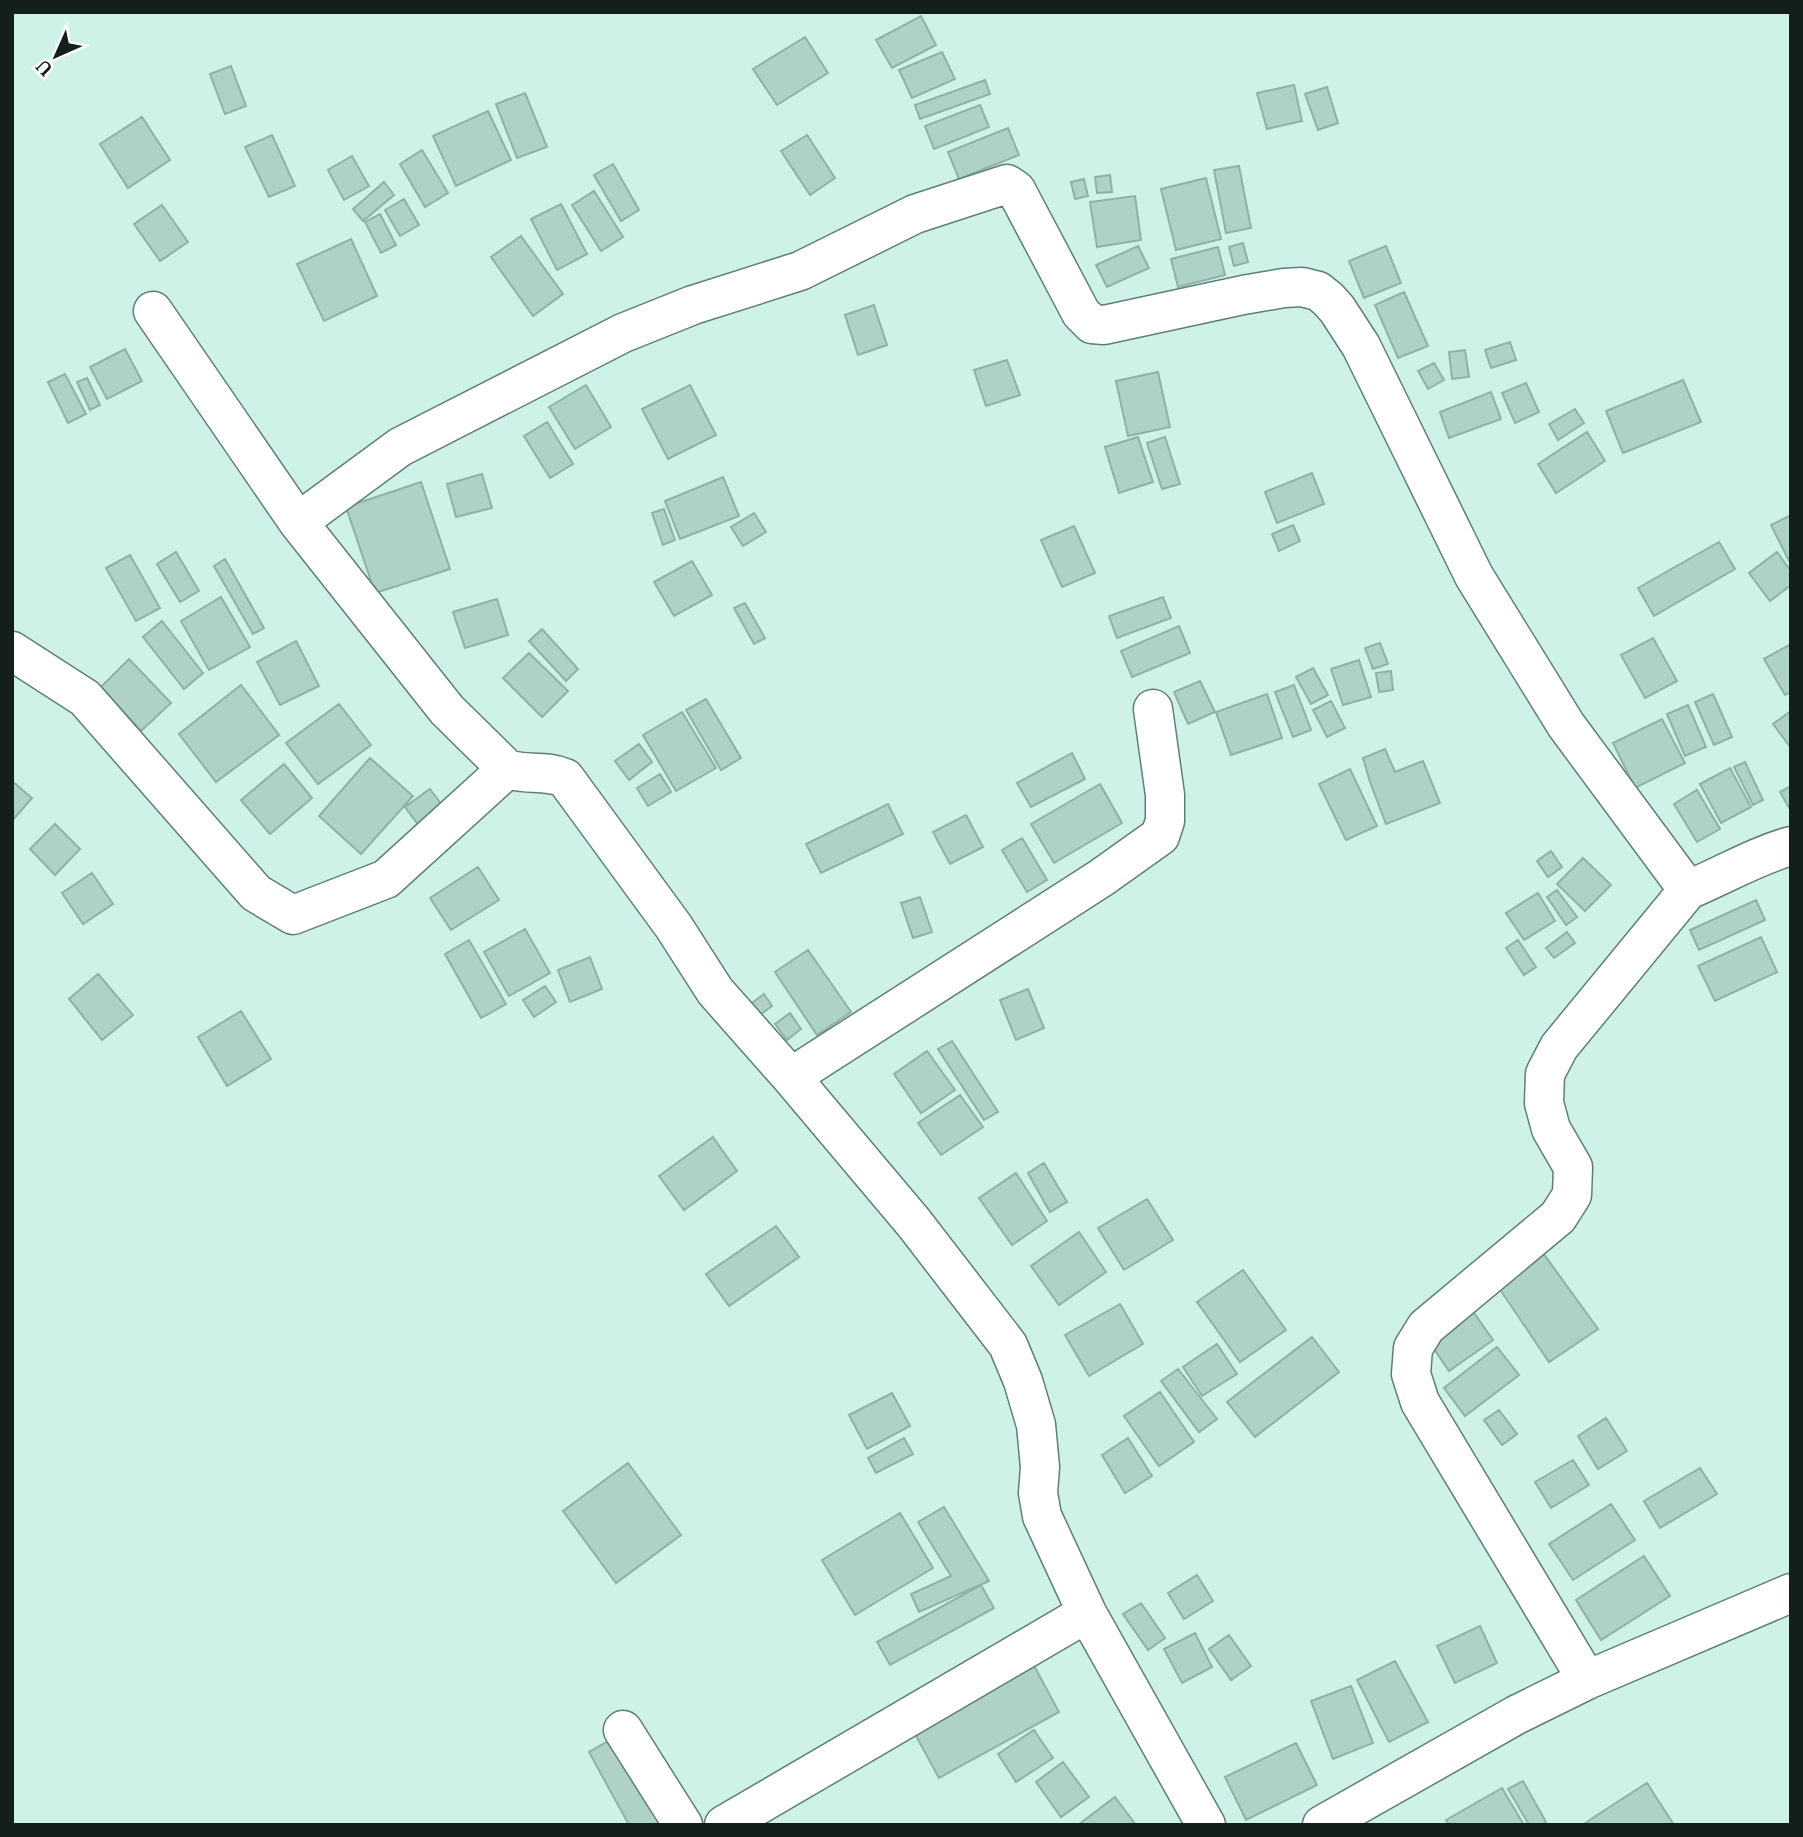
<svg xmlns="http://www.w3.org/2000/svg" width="1803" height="1837" font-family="'PT Serif',serif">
  <rect width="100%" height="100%" fill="#cef2e7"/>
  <path fill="#afd2c8" stroke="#8fb1a7" stroke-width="2" d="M921 16 936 45 892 68 876 40Z
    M805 37 828 73 777 105 753 69Z
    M942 52 955 79 912 98 899 70Z
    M231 66 246 106 225 114 210 74Z
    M985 80 990 94 920 119 915 105Z
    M1294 85 1302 121 1267 129 1257 93Z
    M1327 87 1338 123 1318 130 1305 94Z
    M525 93 547 147 517 158 496 104Z
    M980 105 989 127 934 149 925 126Z
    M488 111 511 160 456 186 433 136Z
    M142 117 170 160 128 188 100 144Z
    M1008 128 1019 155 959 179 948 152Z
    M272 135 295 186 269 197 245 147Z
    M807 135 835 178 810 195 781 151Z
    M422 150 448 193 425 207 400 164Z
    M352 156 369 186 344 200 328 170Z
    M613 164 639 210 621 221 594 175Z
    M1239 166 1251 228 1226 233 1214 170Z
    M1110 175 1112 192 1097 193 1095 177Z
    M1206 178 1221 239 1176 250 1161 189Z
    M1084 179 1088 196 1075 199 1071 182Z
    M384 182 394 195 363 221 353 209Z
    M594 191 623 237 601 251 572 205Z
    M1135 196 1141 240 1097 247 1090 202Z
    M404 199 419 225 400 236 385 210Z
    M561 204 587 254 557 270 531 219Z
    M162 205 188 242 160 261 134 224Z
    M380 214 396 245 381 253 365 222Z
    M521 236 563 294 533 316 491 257Z
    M351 239 377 296 324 321 297 264Z
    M1243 243 1248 262 1234 266 1229 247Z
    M1138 246 1149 268 1107 287 1096 265Z
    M1386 246 1401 283 1364 298 1349 261Z
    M1218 247 1225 275 1178 287 1171 259Z
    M1404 292 1428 346 1398 358 1375 305Z
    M874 305 887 345 858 355 845 315Z
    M1510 342 1516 360 1491 368 1485 350Z
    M125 349 142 381 107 399 90 367Z
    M1465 350 1469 377 1452 379 1449 352Z
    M1007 360 1020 395 986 406 974 370Z
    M1434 363 1444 380 1428 389 1418 371Z
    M1158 372 1170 427 1128 436 1116 381Z
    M65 374 86 414 68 423 48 382Z
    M87 378 100 405 90 410 77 382Z
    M1683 380 1701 422 1623 453 1606 411Z
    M1526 383 1539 412 1515 423 1502 393Z
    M586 385 611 427 575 449 549 407Z
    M690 385 716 435 668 459 642 409Z
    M1491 392 1501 419 1449 438 1440 412Z
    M1575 409 1584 423 1558 440 1549 424Z
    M547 422 573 464 550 478 524 436Z
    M1587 432 1605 461 1556 493 1538 464Z
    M1138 437 1153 482 1119 493 1105 447Z
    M1165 437 1180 484 1162 489 1147 443Z
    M1312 473 1324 504 1277 523 1265 492Z
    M482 474 492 508 456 517 447 484Z
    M723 477 739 516 680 539 665 501Z
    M421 482 450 569 375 593 346 507Z
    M664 509 675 540 663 545 652 513Z
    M754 513 766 532 743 546 731 527Z
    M1791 515V560L1789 561 1771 525Z
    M1293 525 1300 541 1279 551 1272 534Z
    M1074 526 1095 573 1062 587 1041 540Z
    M1719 542 1735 569 1654 616 1638 588Z
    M176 552 199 591 180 602 157 564Z
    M1777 552 1791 571V585L1770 601 1749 573Z
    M130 555 160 608 136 621 106 568Z
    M225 559 264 628 253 634 214 566Z
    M692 561 712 595 674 616 654 582Z
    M221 597 250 647 209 670 181 621Z
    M1163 597 1171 618 1117 638 1109 616Z
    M497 599 508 635 465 648 453 612Z
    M745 603 765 638 754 644 734 608Z
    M162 621 203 673 184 689 143 637Z
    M1179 626 1190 653 1132 677 1121 651Z
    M542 629 578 669 566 681 529 641Z
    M1653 638 1677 681 1645 698 1621 655Z
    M296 641 319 686 280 705 257 662Z
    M1380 643 1388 664 1373 669 1365 648Z
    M1791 644V692L1785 695 1764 659Z
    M529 653 568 691 542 717 503 678Z
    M129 659 171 703 141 731 101 687Z
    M1359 660 1371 697 1343 705 1331 669Z
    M1313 668 1328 695 1311 704 1296 677Z
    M1391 671 1393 690 1379 692 1376 673Z
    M1200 681 1215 712 1188 724 1174 692Z
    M241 685 279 735 216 782 179 734Z
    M1294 685 1311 730 1293 737 1275 692Z
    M1267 694 1282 738 1231 755 1216 712Z
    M1713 694 1732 737 1714 745 1695 702Z
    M706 699 741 758 721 770 686 710Z
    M1331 701 1345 728 1327 737 1313 710Z
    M339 704 371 745 318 784 286 743Z
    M1688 705 1706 747 1685 756 1667 714Z
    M1791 711V748L1773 724Z
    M682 712 716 768 676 791 643 735Z
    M1662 719 1685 763 1635 788 1613 743Z
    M639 744 652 762 629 780 615 761Z
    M1385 749 1395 772 1423 761 1440 803 1386 824 1370 782 1363 758Z
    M1072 753 1085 779 1031 807 1017 783Z
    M370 758 413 796 361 854 319 816Z
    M1745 762 1763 800 1753 805 1734 767Z
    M284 764 312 798 270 834 241 800Z
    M1730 768 1751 807 1721 823 1700 784Z
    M1350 769 1377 826 1346 840 1319 784Z
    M660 774 671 792 648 806 637 788Z
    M12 781 32 798 12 821Z
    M1100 784 1122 823 1054 863 1031 824Z
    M1791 786V811L1780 792Z
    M430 789 445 809 420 827 405 807Z
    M1697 790 1720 829 1697 842 1674 804Z
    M888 804 903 834 821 873 806 844Z
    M966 815 983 847 950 864 933 832Z
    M55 824 80 849 55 875 30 849Z
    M1022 838 1047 880 1027 892 1002 850Z
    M1551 851 1562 867 1548 877 1537 861Z
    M1583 858 1611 885 1585 911 1557 884Z
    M478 867 499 900 451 930 430 898Z
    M92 873 113 904 83 924 62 893Z
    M1557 890 1577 917 1566 925 1547 897Z
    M1538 893 1555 921 1524 940 1506 913Z
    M920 897 932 932 913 938 901 903Z
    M1756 900 1765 920 1699 950 1690 930Z
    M525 929 550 973 509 996 484 952Z
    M1567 932 1575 943 1554 958 1546 948Z
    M1761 937 1777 972 1715 1001 1698 966Z
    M469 940 506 1004 481 1018 445 954Z
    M1518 940 1536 967 1524 975 1506 948Z
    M808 950 851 1012 817 1035 775 972Z
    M590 957 602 989 570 1002 558 970Z
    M98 974 133 1015 102 1040 69 999Z
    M545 986 556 1002 534 1017 523 1000Z
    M1028 989 1044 1028 1016 1040 1000 1000Z
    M764 994 772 1006 760 1015 752 1003Z
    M241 1011 271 1059 227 1086 198 1037Z
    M790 1013 801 1029 787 1040 775 1024Z
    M952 1041 998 1112 984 1120 938 1049Z
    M927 1051 955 1090 921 1113 894 1074Z
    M960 1095 983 1127 941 1155 918 1123Z
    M713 1137 737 1171 684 1210 659 1176Z
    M1044 1163 1067 1202 1050 1212 1028 1173Z
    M1016 1173 1047 1221 1012 1245 979 1198Z
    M1147 1199 1173 1240 1124 1270 1098 1228Z
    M776 1226 799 1257 729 1306 706 1274Z
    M1079 1232 1106 1272 1059 1305 1031 1266Z
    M1543 1253 1598 1329 1549 1362 1499 1288Z
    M1243 1270 1286 1330 1240 1362 1197 1302Z
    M1120 1304 1143 1344 1089 1376 1065 1335Z
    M1472 1310 1493 1340 1449 1371 1428 1340Z
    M1312 1337 1339 1372 1255 1437 1227 1402Z
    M1217 1344 1237 1374 1202 1396 1183 1367Z
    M1497 1347 1519 1375 1465 1416 1444 1388Z
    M1178 1369 1217 1419 1199 1432 1161 1381Z
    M1160 1392 1194 1442 1159 1466 1124 1416Z
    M892 1393 910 1426 867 1449 849 1415Z
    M1499 1410 1517 1434 1502 1445 1484 1420Z
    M1606 1418 1627 1451 1598 1469 1578 1436Z
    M904 1438 913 1454 876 1473 868 1458Z
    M1128 1438 1152 1476 1125 1493 1102 1455Z
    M1573 1460 1589 1485 1551 1508 1535 1482Z
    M628 1463 681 1535 616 1583 563 1511Z
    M1700 1468 1717 1494 1660 1528 1644 1501Z
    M1611 1504 1635 1540 1573 1580 1549 1544Z
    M944 1507 989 1581 919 1612 911 1594 951 1576 918 1522Z
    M900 1513 933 1568 855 1615 822 1560Z
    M1644 1556 1670 1596 1601 1640 1576 1600Z
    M1197 1575 1213 1601 1184 1619 1168 1593Z
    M981 1585 994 1608 890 1665 877 1642Z
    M1141 1603 1165 1638 1148 1650 1123 1614Z
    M1480 1626 1497 1663 1455 1683 1437 1646Z
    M1195 1633 1212 1667 1182 1683 1164 1649Z
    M1229 1635 1251 1666 1231 1680 1209 1649Z
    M1031 1660 1059 1712 939 1778 910 1725Z
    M1395 1661 1428 1722 1389 1742 1357 1680Z
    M1351 1686 1373 1743 1333 1759 1311 1701Z
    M1034 1730 1053 1758 1016 1782 998 1754Z
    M621 1734 672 1825H629L589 1752Z
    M1296 1743 1317 1785 1246 1820 1225 1777Z
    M1063 1762 1089 1797 1061 1817 1036 1782Z
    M1523 1781 1546 1822 1542 1825H1529L1508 1789Z
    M1647 1783 1674 1825H1583L1591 1819Z
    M1502 1788 1524 1825H1449L1446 1820Z
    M1115 1797 1136 1825H1078Z"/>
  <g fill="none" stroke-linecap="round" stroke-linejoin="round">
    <g stroke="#5f7f76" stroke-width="41">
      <path id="minor" d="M153 311 298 522 447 710 507 769C527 776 543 769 565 778L674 927 715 991 791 1077 914 1223 1008 1345 1023 1381 1036 1425 1040 1467 1038 1493 1042 1516 1087 1613 1206 1825
        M298 522 400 447 623 333 693 305 800 271 915 214 1007 184 1016 190 1081 313 1092 324 1104 325 1243 295 1284 288 1302 287 1318 291 1328 299 1337 309 1361 346 1474 576 1566 725 1688 890
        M12 651 85 698 256 893 293 915 386 879 507 769
        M791 1077 1101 878 1160 836 1165 821V795L1153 709
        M1587 1680 1791 1593
        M623 1730 683 1825
        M724 1825 1087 1613
        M1322 1825 1516 1715 1587 1680 1420 1402 1411 1374 1413 1348 1426 1327 1558 1217 1572 1195 1573 1167 1551 1129 1544 1103 1545 1074 1559 1047 1688 890C1722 876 1755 856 1791 846"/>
    </g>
    <use href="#minor" stroke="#fff" stroke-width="38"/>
  </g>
  <rect width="1803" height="1837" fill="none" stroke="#121f1b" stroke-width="28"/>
  <g transform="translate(56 56) rotate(225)" stroke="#ffffff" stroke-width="5" paint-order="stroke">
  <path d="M0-5L12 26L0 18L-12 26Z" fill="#121f1b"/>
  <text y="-10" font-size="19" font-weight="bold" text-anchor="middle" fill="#121f1b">U</text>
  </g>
</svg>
